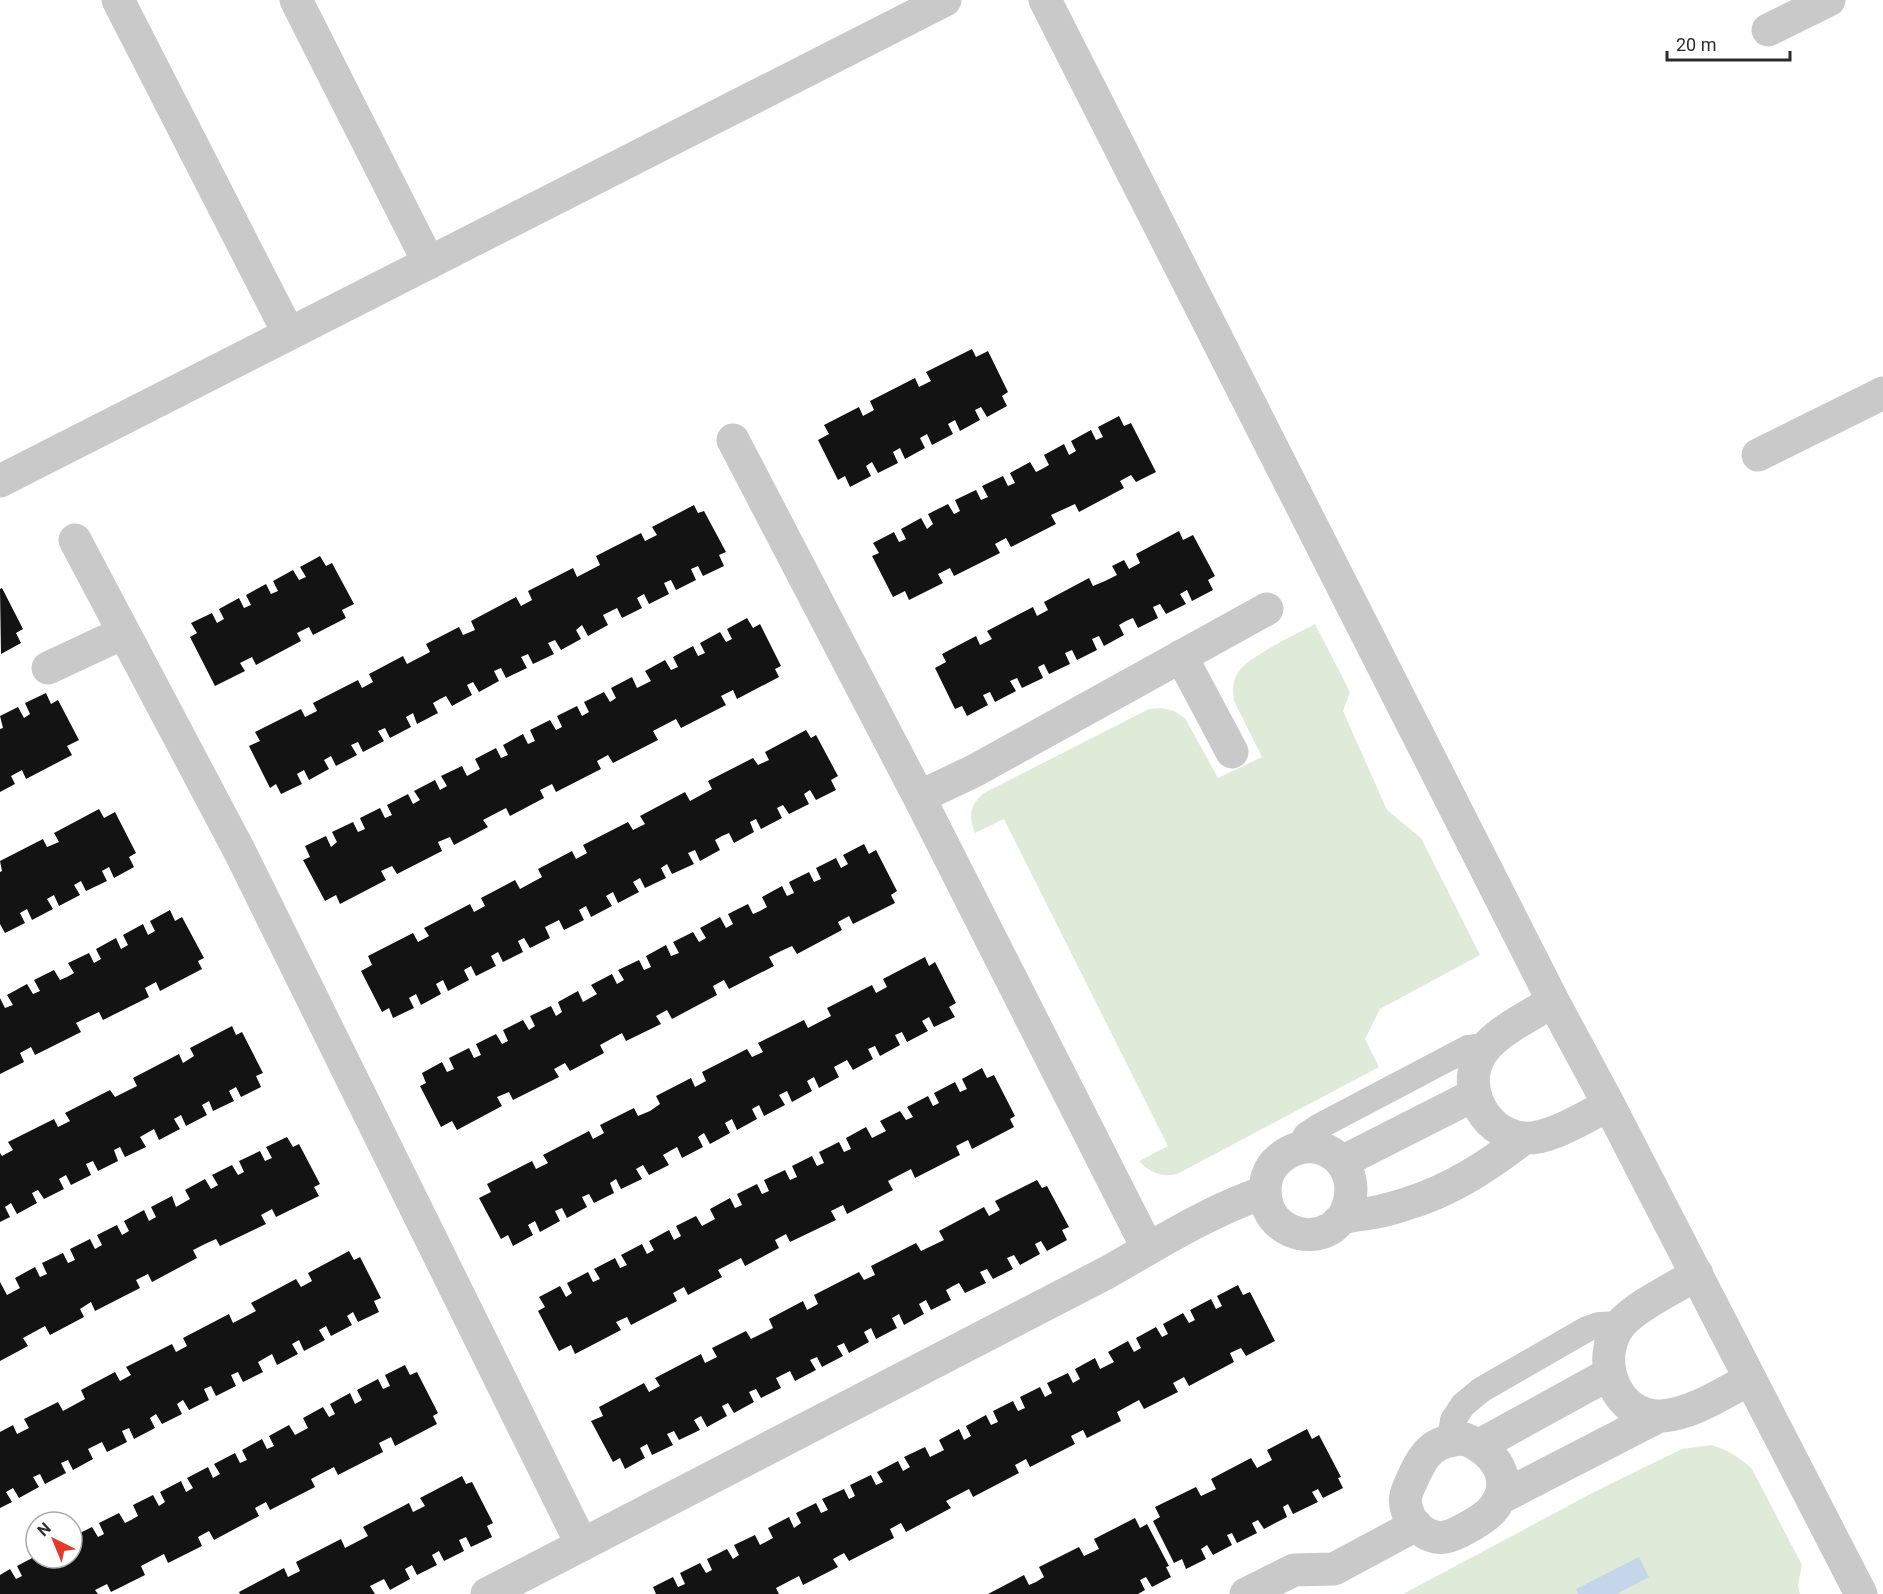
<svg xmlns="http://www.w3.org/2000/svg" width="1883" height="1594" font-family="Roboto,sans-serif">
  <rect width="100%" height="100%" fill="#fff"/>
  <path fill="#e0ead9" d="M1315 624 1350 692 1343 711 1387 810 1421 838 1480 955 1380 1009 1365 1039 1379 1067 1177 1174C1161 1178 1149 1172 1139 1161L1168 1146 1004 819 975 833C968 817 970 804 984 793L1149 709 1161 708 1174 711 1185 718 1218 778 1262 757 1234 701C1233 692 1232 682 1237 674 1246 657 1297 634 1315 624Z
    M1711 1445C1728 1450 1740 1457 1752 1469L1802 1565 1798 1585 1800 1594H1403L1598 1490 1682 1449Z"/>
  <path fill="#c5d6ea" d="M1639 1557 1649 1577 1617 1594H1578L1576 1589Z"/>
  <path fill="#131313" d="M972 349 976 357 988 351 1008 392 1002 396 1007 406 987 417 981 407 975 410 980 420 960 431 955 420 948 424 953 434 932 445 927 434 920 438 925 448 905 459 900 448 893 452 898 463 878 473 872 462 866 466 871 476 850 487 845 476 838 480 818 440 829 434 824 425 859 407 863 416 874 410 870 401 915 378 919 387 931 381 926 372Z
    M1119 416 1124 426 1131 423 1156 472 1136 482 1131 475 1120 481 1124 488 1079 512 1075 504 1051 515 1056 524 1011 547 1006 538 995 544 1000 553 954 576 950 568 938 574 943 583 909 600 905 591 893 597 872 556 879 553 873 543 894 532 899 542 906 539 901 529 921 518 927 529 933 524 928 514 948 504 954 514 960 511 955 500 976 490 981 500 988 497 982 486 1003 476 1008 486 1015 483 1010 473 1030 462 1036 472 1042 469 1049 465 1044 455 1064 444 1069 455 1076 451 1071 441 1091 430 1096 440 1103 437 1098 427Z
    M694 505 698 513 704 511 726 552 719 555 724 566 703 576 698 566 691 569 696 580 676 590 671 580 664 583 669 594 649 604 644 594 637 598 642 608 622 618 617 608 603 615 608 625 588 636 582 625 576 630 581 639 561 650 555 640 548 643 554 654 533 664 528 654 521 657 527 668 506 678 501 668 494 671 499 681 479 692 473 682 467 685 472 695 452 706 446 696 440 699 433 703 438 713 417 724 413 713 406 717 411 727 390 738 385 728 378 731 384 741 363 752 358 742 351 745 357 755 336 766 331 756 324 760 329 769 309 780 304 770 297 774 302 784 281 794 276 784 270 788 249 746 260 741 255 732 301 709 305 717 317 711 313 703 358 680 362 688 373 682 369 674 403 656 407 664 430 652 426 644 459 627 463 635 475 630 471 621 516 597 521 606 532 600 528 591 573 568 577 577 600 565 596 556 641 533 645 541 657 535 652 527Z
    M1179 531 1183 540 1193 535 1215 576 1208 580 1213 590 1192 601 1187 590 1180 594 1186 604 1166 614 1160 604 1153 607 1158 618 1138 628 1133 618 1126 621 1119 625 1124 635 1104 646 1099 636 1092 639 1097 650 1077 660 1072 650 1065 653 1070 664 1049 674 1044 664 1038 667 1043 678 1022 688 1017 678 1010 681 1016 691 995 702 990 692 983 695 988 705 967 716 962 706 955 709 935 668 946 662 942 654 976 636 980 645 992 639 987 631 1033 607 1037 616 1048 610 1044 602 1089 578 1093 586 1105 581 1117 575 1112 566 1124 560 1129 569 1140 563 1136 554Z
    M320 556 326 566 332 563 354 604 342 610 346 618 313 635 309 627 297 633 301 641 256 665 252 657 240 663 245 671 215 686 190 637 197 633 191 623 212 613 217 623 224 619 219 609 239 598 244 608 251 605 246 595 266 584 271 594 278 591 273 581 293 570 299 580 306 577 300 567Z
    M2 588 23 629 16 633 21 643 1 654 0 589Z
    M747 618 753 628 760 624 781 666 775 669 779 677 737 699 733 690 721 696 726 705 681 728 676 719 653 731 658 740 613 763 608 755 597 761 601 769 556 792 552 784 540 790 544 798 510 816 506 808 483 820 488 827 454 845 450 837 438 842 442 851 397 874 392 866 381 871 386 880 340 904 336 895 325 901 303 860 310 857 305 846 326 836 331 847 337 842 332 832 353 822 358 832 365 829 360 818 380 808 385 818 392 815 387 805 408 794 413 804 420 800 414 791 435 780 440 790 447 786 441 776 462 766 467 776 480 769 475 759 496 748 501 758 508 755 503 745 523 734 528 744 535 741 530 730 550 720 556 730 562 727 557 716 577 706 582 716 589 712 584 702 604 692 610 702 616 698 611 688 632 677 637 688 651 681 645 671 665 660 671 670 678 667 673 657 693 646 698 656 705 653 700 643 720 632 726 642 732 639 727 629Z
    M46 693 51 704 58 700 79 740 67 746 72 755 26 779 22 770 11 776 15 784 0 792V729L3 728 0 716 18 707 24 718 30 714 25 703Z
    M806 730 811 738 816 735 838 776 831 780 836 790 816 800 810 790 804 794 809 804 789 814 783 805 777 808 782 818 761 829 756 819 750 822 754 832 734 843 729 833 722 836 715 840 720 850 700 861 695 850 688 853 694 864 672 874 667 864 661 868 666 878 645 888 640 878 633 882 639 892 618 903 613 892 606 896 612 906 591 917 586 906 579 910 584 920 564 930 559 920 545 927 550 938 530 948 524 938 518 941 523 952 503 962 498 952 491 956 496 966 476 976 471 966 464 970 469 980 448 991 443 980 436 984 441 994 421 1005 416 994 409 998 414 1008 393 1018 389 1008 382 1012 361 971 372 965 368 956 413 933 418 942 429 936 424 928 470 904 474 912 485 906 481 898 515 880 520 889 542 877 538 869 572 851 576 859 587 853 583 845 628 822 633 830 645 824 640 816 685 792 690 801 712 789 708 781 753 758 758 765 769 760 765 752Z
    M99 809 104 818 115 812 136 853 129 857 134 867 114 878 109 867 102 871 107 881 86 891 81 881 74 885 80 895 59 906 54 895 47 899 53 909 32 920 27 909 20 913 25 923 5 933 0 924V872L2 871 0 861 43 839 47 847 59 842 54 833Z
    M864 844 869 854 876 850 897 891 891 895 895 903 853 924 849 916 838 922 842 930 797 954 792 946 781 951 769 957 774 966 729 989 724 980 713 986 717 995 672 1019 667 1010 656 1016 661 1024 626 1041 622 1033 600 1045 604 1053 570 1071 565 1063 554 1069 559 1077 513 1100 509 1092 497 1097 502 1106 457 1130 452 1121 441 1127 420 1086 426 1083 422 1073 442 1062 447 1072 454 1069 449 1058 469 1048 474 1058 481 1055 476 1044 496 1034 502 1044 508 1041 503 1030 523 1020 529 1030 535 1026 530 1016 551 1006 556 1016 562 1012 558 1002 578 991 583 1002 597 994 591 985 612 974 617 984 624 980 618 970 639 960 644 970 651 967 646 956 666 945 671 956 679 953 673 942 693 932 699 942 706 938 700 928 720 917 726 928 733 924 728 914 748 904 753 914 760 911 767 907 762 897 782 886 787 896 794 893 789 882 809 872 814 882 821 879 816 868 836 858 841 868 848 864 843 855Z
    M170 910 175 921 182 917 204 958 198 961 202 969 160 991 156 982 145 988 149 997 103 1020 99 1012 76 1023 81 1032 35 1055 31 1047 20 1053 24 1062 0 1074V998L5 1008 13 1005 7 995 27 984 33 994 40 991 34 980 54 970 60 980 67 977 74 973 68 963 89 953 94 963 101 959 96 949 116 938 121 949 128 945 123 935 143 924 148 935 155 931 150 921Z
    M925 957 929 966 935 962 956 1003 949 1007 955 1017 934 1027 929 1017 922 1021 928 1031 907 1042 902 1032 895 1035 900 1045 880 1056 875 1046 868 1049 873 1059 853 1070 847 1060 834 1067 839 1077 819 1088 814 1077 807 1081 812 1091 792 1102 787 1091 779 1095 785 1105 764 1116 759 1105 752 1109 757 1119 737 1130 732 1119 725 1123 730 1133 710 1144 704 1133 698 1137 703 1147 682 1158 677 1147 663 1155 669 1165 649 1175 643 1165 636 1169 642 1179 621 1189 616 1179 610 1183 614 1193 594 1203 589 1194 582 1197 587 1207 567 1218 562 1208 555 1211 560 1221 540 1232 535 1221 528 1225 533 1235 513 1246 508 1235 501 1239 479 1198 491 1192 487 1184 532 1161 536 1169 548 1163 543 1155 589 1131 593 1139 604 1133 600 1125 634 1108 638 1116 650 1111 660 1104 656 1096 691 1078 695 1087 706 1081 702 1072 747 1049 752 1057 763 1052 758 1043 804 1020 808 1028 831 1016 827 1008 872 985 876 993 887 987 883 979Z
    M232 1026 236 1035 242 1032 263 1073 256 1076 261 1087 241 1097 236 1087 229 1091 234 1101 213 1111 209 1101 202 1105 207 1115 186 1126 181 1115 174 1119 180 1129 159 1140 154 1129 140 1137 146 1147 125 1157 120 1147 114 1150 118 1161 98 1171 93 1161 86 1164 91 1175 71 1185 66 1175 59 1179 64 1189 44 1199 38 1190 32 1193 37 1203 17 1214 11 1203 5 1207 10 1217 0 1222V1153L2 1156 13 1150 8 1142 54 1119 58 1127 70 1121 65 1113 110 1090 115 1097 137 1086 133 1078 179 1054 183 1063 194 1056 190 1048Z
    M982 1068 987 1078 994 1075 1015 1116 1010 1119 1014 1127 972 1149 968 1140 956 1146 960 1155 915 1178 911 1169 888 1181 893 1190 847 1214 843 1205 831 1211 836 1220 790 1242 786 1234 775 1240 779 1248 745 1266 741 1258 718 1270 722 1277 688 1295 684 1287 673 1293 677 1301 631 1325 627 1317 616 1322 621 1330 575 1354 571 1345 559 1351 538 1311 545 1307 539 1297 560 1286 566 1297 572 1293 567 1283 588 1272 593 1282 600 1279 594 1269 615 1258 620 1268 627 1265 621 1255 642 1244 647 1254 654 1250 649 1241 669 1230 674 1240 681 1236 676 1226 696 1216 702 1226 715 1219 710 1209 730 1198 735 1208 742 1205 737 1194 757 1184 762 1194 769 1191 764 1180 785 1170 790 1180 797 1177 792 1166 812 1156 817 1166 824 1163 819 1152 839 1142 844 1152 851 1149 846 1138 866 1127 872 1138 886 1131 880 1121 900 1111 906 1120 913 1117 907 1107 928 1096 933 1106 939 1103 934 1093 955 1082 960 1092 967 1089 962 1079Z
    M287 1137 293 1147 299 1144 320 1184 314 1187 319 1196 276 1217 272 1209 261 1215 266 1224 220 1246 216 1239 205 1244 193 1250 197 1258 152 1282 148 1274 136 1280 140 1288 95 1311 91 1302 80 1309 84 1317 50 1335 45 1326 23 1338 28 1346 0 1361V1282L7 1295 20 1288 15 1278 35 1267 40 1277 47 1274 42 1263 63 1253 68 1263 75 1260 70 1249 90 1239 95 1249 102 1245 97 1235 117 1225 122 1235 129 1231 124 1221 144 1210 149 1221 156 1217 151 1207 172 1196 176 1207 190 1199 185 1190 205 1179 211 1189 218 1185 212 1175 232 1165 238 1175 244 1172 239 1161 260 1151 265 1161 272 1158 266 1147Z
    M1037 1180 1042 1188 1047 1186 1069 1227 1062 1230 1067 1240 1047 1251 1041 1241 1035 1244 1040 1254 1020 1265 1014 1255 1007 1258 1013 1269 993 1279 987 1269 980 1272 986 1283 965 1293 959 1283 953 1286 946 1290 951 1300 931 1310 926 1300 919 1304 924 1314 904 1325 899 1314 892 1318 897 1328 876 1339 871 1328 864 1332 869 1342 849 1353 844 1343 837 1346 843 1356 822 1367 817 1357 810 1360 816 1370 795 1381 790 1371 776 1378 781 1388 761 1398 756 1389 749 1392 754 1402 734 1413 728 1403 722 1406 727 1416 707 1427 701 1416 694 1420 700 1430 679 1440 674 1431 667 1434 673 1445 652 1455 647 1444 640 1448 645 1458 625 1469 620 1458 613 1462 591 1421 603 1416 599 1407 644 1383 649 1392 660 1386 655 1378 701 1354 705 1363 717 1357 712 1348 746 1331 751 1339 773 1328 769 1319 803 1301 807 1310 818 1304 814 1295 859 1272 864 1280 875 1275 871 1266 916 1243 921 1251 944 1240 939 1231 984 1207 989 1216 1000 1210 995 1201Z
    M349 1251 354 1260 360 1257 381 1298 374 1301 379 1312 358 1322 353 1312 347 1316 352 1325 331 1336 326 1326 319 1330 325 1340 304 1351 299 1340 292 1344 298 1354 277 1365 272 1354 258 1362 263 1372 243 1382 238 1372 231 1375 236 1386 216 1396 211 1386 204 1389 209 1400 189 1410 183 1400 177 1404 182 1414 162 1424 156 1414 150 1418 155 1428 134 1439 129 1428 122 1431 127 1442 107 1452 102 1442 88 1449 93 1459 73 1470 68 1460 61 1463 66 1473 45 1484 40 1474 33 1477 39 1487 19 1498 13 1488 6 1492 12 1502 0 1508V1432L13 1425 17 1434 29 1428 24 1419 58 1402 63 1411 85 1399 81 1390 115 1372 120 1381 131 1375 126 1367 172 1344 176 1352 187 1346 183 1338 229 1314 233 1323 256 1311 251 1303 296 1279 301 1287 312 1281 308 1273Z
    M1238 1285 1243 1295 1250 1292 1275 1341 1246 1356 1241 1348 1230 1353 1234 1362 1189 1386 1184 1377 1173 1383 1178 1392 1144 1409 1139 1400 1117 1412 1121 1421 1087 1438 1083 1430 1071 1436 1075 1444 1030 1467 1026 1459 1015 1465 1019 1473 973 1497 969 1489 946 1501 951 1508 906 1532 901 1523 890 1529 894 1538 849 1561 844 1553 833 1559 838 1567 803 1585 799 1576 776 1588 779 1594H656L653 1587 673 1577 678 1587 685 1584 680 1573 700 1563 706 1573 712 1570 707 1559 727 1549 733 1559 739 1555 734 1545 755 1535 760 1545 773 1538 768 1528 789 1517 794 1528 801 1523 796 1513 816 1503 821 1513 828 1510 822 1499 844 1489 849 1499 855 1496 850 1485 871 1475 876 1485 883 1482 877 1472 898 1461 903 1471 910 1467 904 1457 925 1447 930 1457 944 1450 939 1440 959 1429 964 1440 971 1436 966 1426 986 1415 991 1425 998 1422 993 1411 1013 1401 1018 1411 1025 1408 1020 1397 1040 1387 1045 1397 1052 1393 1047 1383 1068 1373 1073 1383 1080 1379 1075 1369 1095 1358 1100 1369 1114 1362 1108 1352 1128 1341 1134 1352 1141 1348 1136 1338 1156 1327 1162 1337 1168 1334 1163 1324 1183 1313 1189 1323 1195 1320 1190 1310 1211 1299 1216 1309 1222 1306 1217 1296Z
    M405 1365 410 1375 417 1372 438 1413 433 1416 437 1424 395 1446 391 1437 379 1443 383 1452 338 1475 334 1467 311 1479 315 1487 270 1510 266 1502 255 1508 259 1516 214 1540 209 1531 198 1537 202 1546 168 1563 164 1554 141 1566 145 1575 111 1592 107 1584 95 1590 98 1594H0V1575L10 1569 16 1579 22 1576 17 1566 36 1556 43 1565 50 1561 48 1558H72V1550L76 1548 72 1537 92 1527 98 1537 104 1534 99 1523 119 1513 125 1523 131 1520 138 1516 133 1505 153 1495 159 1506 165 1502 160 1492 181 1481 186 1492 193 1488 187 1478 208 1467 213 1478 220 1474 214 1464 235 1453 240 1463 247 1460 242 1450 262 1439 267 1449 274 1446 269 1436 289 1425 295 1435 308 1428 303 1418 323 1407 329 1417 335 1414 330 1404 350 1393 355 1404 362 1400 357 1390 378 1379 383 1389 390 1386 385 1375Z
    M1307 1429 1312 1439 1319 1435 1341 1477 1338 1478 1343 1488 1323 1498 1318 1489 1312 1492 1318 1502 1293 1514 1288 1504 1283 1507 1287 1517 1264 1529 1258 1520 1252 1523 1257 1533 1237 1543 1232 1533 1227 1535 1232 1545 1213 1555 1207 1545 1201 1549 1206 1559 1186 1569 1182 1559 1174 1563 1153 1521 1160 1517 1155 1507 1196 1487 1201 1496 1216 1489 1211 1479 1251 1458 1257 1468 1272 1460 1267 1450Z
    M462 1476 466 1484 472 1482 493 1523 487 1526 492 1537 471 1547 466 1537 459 1540 464 1551 444 1561 439 1551 432 1555 437 1565 417 1575 412 1565 405 1569 410 1579 390 1590 384 1579 370 1586 375 1594H240L239 1592 284 1568 288 1577 300 1571 296 1562 341 1539 345 1548 368 1536 363 1527 409 1503 413 1512 425 1506 420 1498Z
    M1135 1518 1140 1528 1147 1524 1169 1566 1166 1567 1171 1577 1152 1587 1146 1577 1140 1580 1145 1590 1138 1594H988L1024 1575 1029 1585 1036 1582 1044 1577 1039 1567 1079 1547 1084 1556 1099 1549 1094 1539Z"/>
  <g fill="none" stroke-linecap="round" stroke-linejoin="round">
    <path stroke="#c9c9c9" stroke-width="26" d="M1300 1147 1306 1135 1318 1127 1468 1048 1486 1046
      M1450 1440 1453 1420 1463 1405 1481 1390 1587 1329 1599 1325 1621 1324"/>
    <path stroke="#c9c9c9" stroke-width="33" d="M118 0 289 334
      M296 0 429 263
      M1045 0 1553 1001 1609 1105 1861 1594
      M1768 30 1829 0
      M733 440 919 797 1148 1249
      M1758 455 1883 393
      M0 481 945 0
      M75 540 240 852 582 1545
      M1181 656 1232 752
      M48 668 123 633
      M919 797 974 771 1267 609
      M1553 1001C1532 1015 1505 1027 1488 1045 1456 1077 1480 1134 1524 1138 1550 1140 1586 1116 1609 1105
      M1342 1162 1474 1095
      M1342 1219C1372 1170 1320 1124 1279 1159 1267 1169 1263 1185 1266 1200 1271 1229 1305 1243 1330 1229 1335 1227 1338 1220 1344 1218 1352 1215 1362 1215 1371 1213 1383 1211 1394 1208 1406 1204 1450 1191 1488 1166 1524 1138
      M1697 1274C1676 1287 1634 1307 1620 1325 1594 1359 1615 1418 1662 1416 1692 1414 1723 1393 1750 1379
      M1465 1439C1495 1451 1517 1481 1492 1510 1486 1518 1455 1536 1445 1537 1428 1540 1411 1525 1407 1510 1403 1498 1407 1491 1412 1480 1424 1452 1434 1440 1465 1439Z
      M1480 1445 1609 1374
      M1500 1498 1659 1416
      M487 1594 1108 1272C1159 1243 1209 1211 1265 1192
      M1246 1594 1294 1570 1334 1569 1416 1525"/>
  </g>
  <g transform="translate(54 1540) rotate(317)"><circle r="28" fill="#ffffff" stroke="#ababab" stroke-width="1.5"/>
  <path d="M0-4.5L10 22L0 15L-10 22Z" fill="#e5392c"/>
  <text y="-9" font-size="16" font-weight="bold" text-anchor="middle" fill="#2c2c2c">N</text>
  </g>
  <path d="M1667 51v9h123v-9" fill="none" stroke="#2c2c2c" stroke-width="3"/>
  <text x="1676" y="51" font-size="18" fill="#2c2c2c" stroke="#ffffff" stroke-width="4.5" paint-order="stroke">20 m</text>
</svg>
